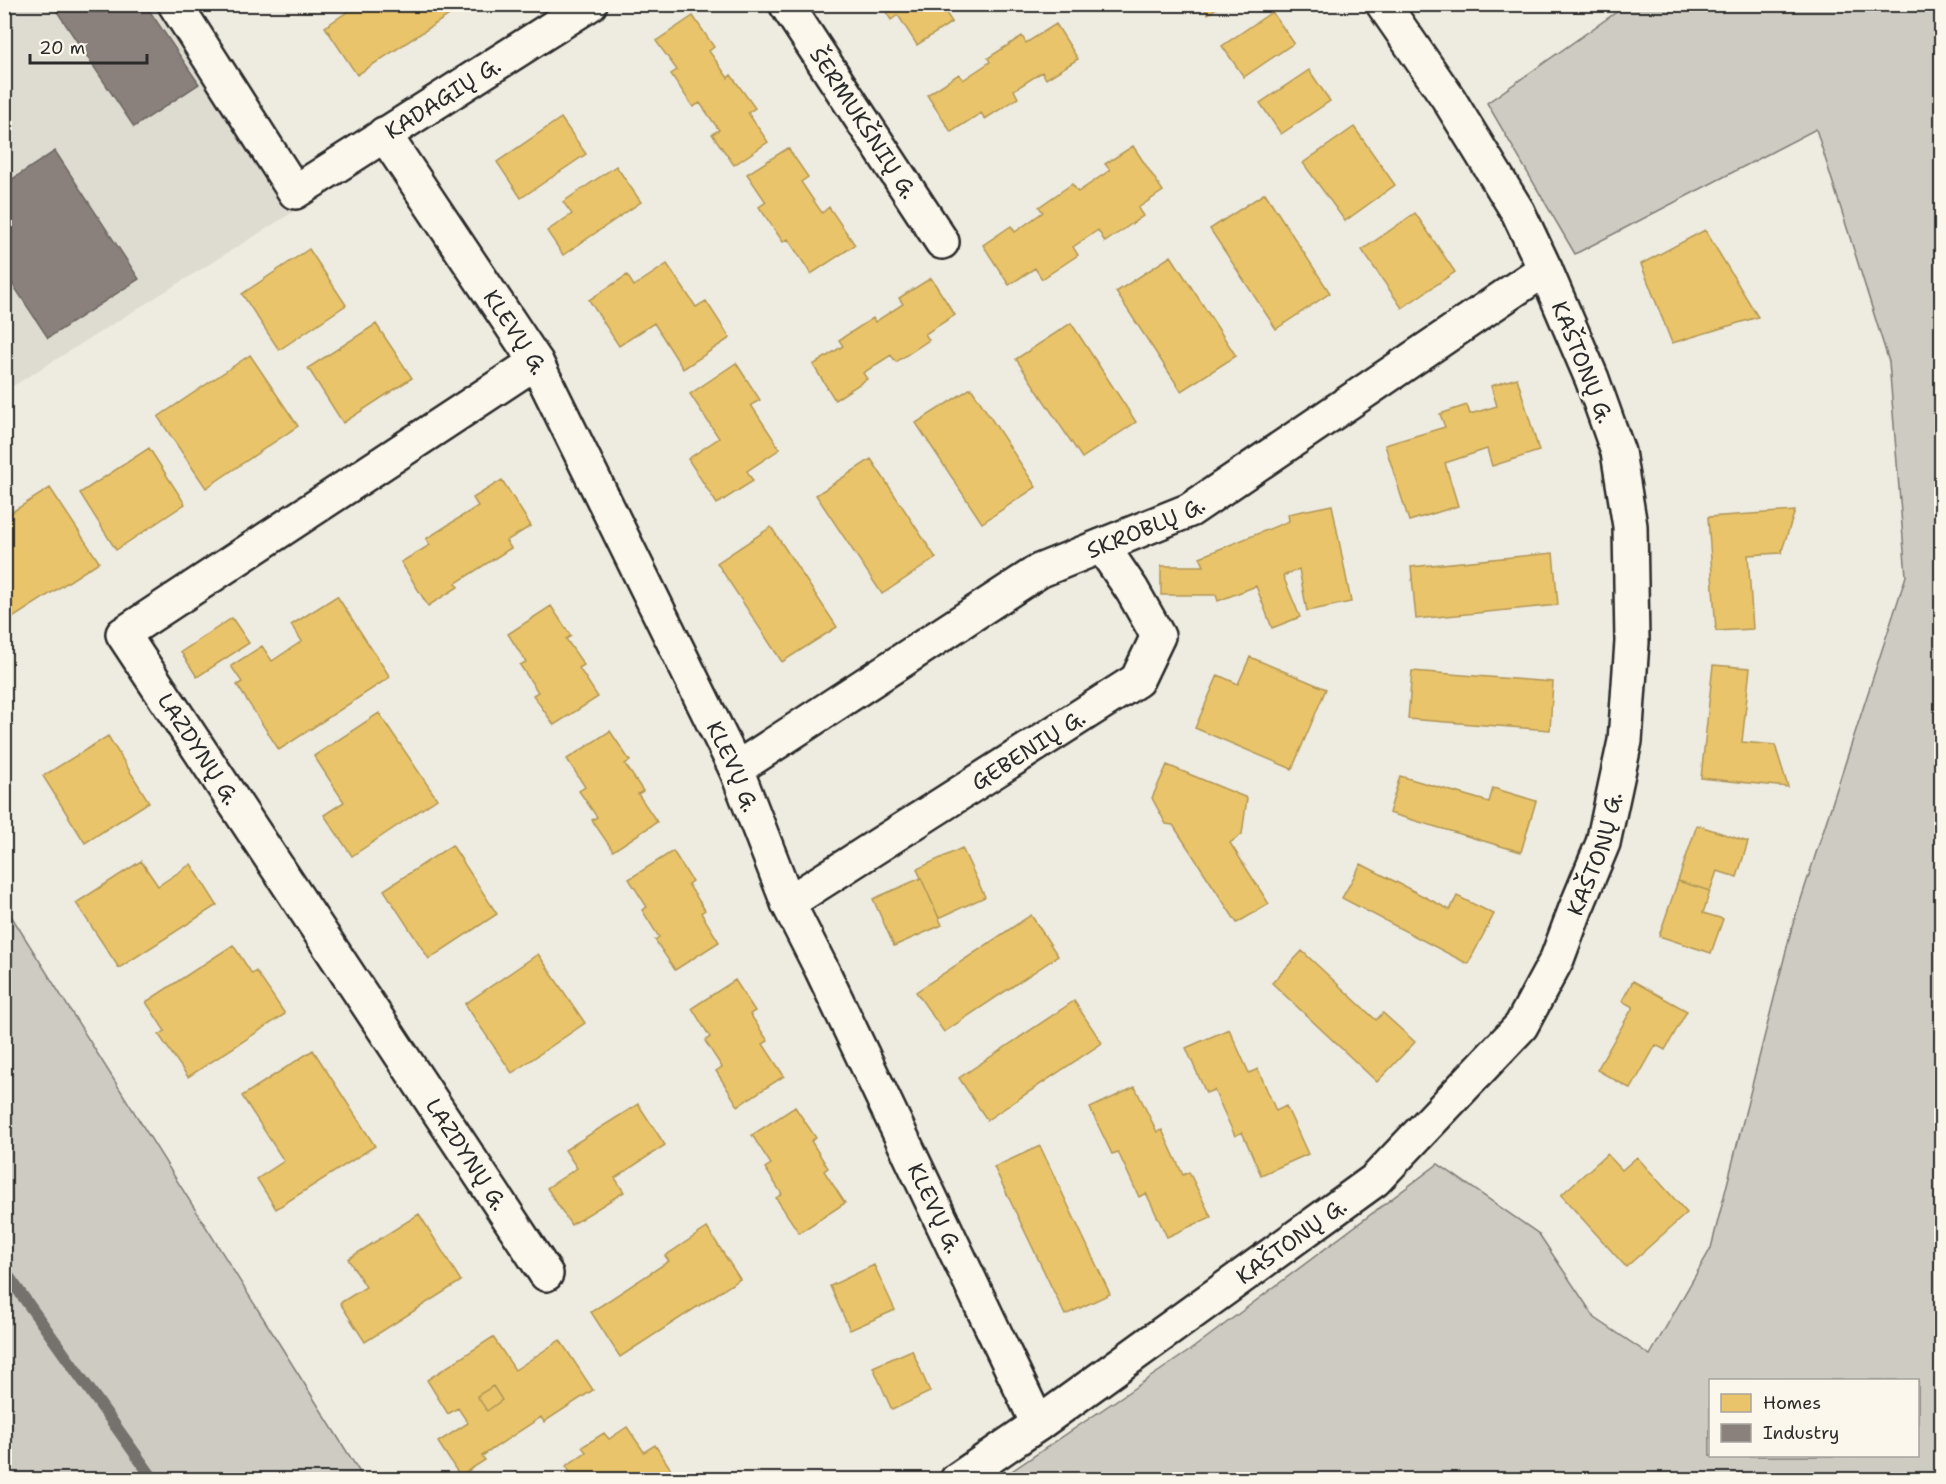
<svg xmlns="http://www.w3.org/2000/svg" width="1946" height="1484" font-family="'Shantell Sans',sans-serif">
  <rect width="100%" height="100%" fill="#eeebe0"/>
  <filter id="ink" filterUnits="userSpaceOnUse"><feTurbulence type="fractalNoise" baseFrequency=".0167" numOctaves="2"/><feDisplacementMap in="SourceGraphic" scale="12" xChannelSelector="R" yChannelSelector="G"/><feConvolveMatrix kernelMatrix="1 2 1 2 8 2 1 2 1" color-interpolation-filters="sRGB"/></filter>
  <g filter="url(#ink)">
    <path fill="#dedbd1" d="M5 5H156L293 212 5 391Z"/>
    <path fill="#cecbc2" stroke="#7c7b76" stroke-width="1.5" fill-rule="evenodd" d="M1628 4 1941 5V1479H1000L1189 1351 1438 1164 1539 1234 1595 1318 1650 1355 1711 1248 1792 927 1906 576 1889 362 1816 129 1575 254 1487 103ZM1710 1380H1918V1456H1710Z
      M4 906H5L364 1479H5Z"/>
    <path fill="#e9c46a" stroke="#b09657" stroke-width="1.5" fill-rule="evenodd" d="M359 4H462L463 6 357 75 325 27Z
      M881 4H940L952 22 917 45 898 15 891 20Z
      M1201 4H1222L1208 14Z
      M1272 12 1294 43 1244 77 1222 46Z
      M693 16 714 47 709 51 728 78 731 75 755 108 748 113 768 142 734 165 712 134 719 130 700 103 693 107 671 74 677 70 656 41Z
      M1056 24 1078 59 1046 79 1042 72 1014 90 1018 98 985 119 981 113 951 132 927 95 959 74 963 80 990 62 988 58 1022 36 1026 43Z
      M1309 70 1330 101 1281 134 1260 103Z
      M561 118 586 154 521 198 497 162Z
      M1354 127 1395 185 1345 221 1303 163Z
      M1133 146 1163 191 1138 208 1143 216 1105 242 1098 230 1073 247 1078 255 1042 279 1035 268 1009 285 983 245 1011 226 1015 232 1043 212 1039 207 1072 184 1078 192 1110 170 1105 164Z
      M788 148 808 177 801 182 822 213 829 207 855 245 811 274 788 239 783 242 759 207 766 202 747 174Z
      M616 166 641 202 563 255 547 231 572 214 563 202Z
      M1265 193 1330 293 1276 329 1210 229Z
      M1415 213 1455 272 1402 308 1362 250Z
      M1705 230 1758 317 1672 343 1641 264Z
      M309 249 346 305 279 350 242 294Z
      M1171 256 1236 356 1181 391 1116 292Z
      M667 264 696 307 706 301 730 338 683 369 654 323 619 346 589 300 627 275 634 286Z
      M931 278 955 315 925 334 929 340 896 362 891 355 863 373 867 379 835 400 813 365 843 346 839 340 873 318 875 322 903 304 899 298Z
      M1071 323 1136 422 1082 458 1016 359Z
      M376 324 412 378 343 423 308 368Z
      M250 355 298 426 206 488 158 417Z
      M736 363 760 400 751 405 780 449 747 471 753 481 717 504 688 459 719 438 690 394Z
      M1517 378 1539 451 1492 466 1487 449 1445 463 1458 506 1409 521 1385 445 1445 427 1440 414 1467 405 1470 414 1497 406 1491 386Z
      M971 388 1036 487 982 523 916 423Z
      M149 448 185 504 116 550 80 493Z
      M871 459 936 558 882 594 816 495Z
      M502 480 531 526 506 541 511 548 456 583 458 587 428 606 401 562 430 545 426 539 478 506 473 498Z
      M50 488 99 562 5 623 4 517Z
      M1332 505 1351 602 1307 611 1299 569 1283 576 1300 617 1272 628 1256 586 1218 601 1216 595H1161V566H1204L1200 557 1289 521 1288 514Z
      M1795 511 1781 553 1748 555 1753 629 1716 631 1708 517Z
      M771 527 837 627 782 662 717 563Z
      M1553 553 1558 605 1416 619 1411 567Z
      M337 596 390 677 279 750 237 685 242 682 231 666 262 646 272 661 302 641 291 625Z
      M551 606 571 636 566 639 584 665 579 668 598 697 554 725 533 695 538 692 520 665 526 662 508 634Z
      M232 618 249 643 197 677 181 652Z
      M1250 657 1326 689 1292 769 1195 728 1218 675 1238 684Z
      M1713 665 1750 668 1742 742 1775 745 1788 787 1701 778Z
      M1412 671 1553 682 1550 730 1408 719Z
      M379 713 437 799 352 856 324 815 344 802 314 756Z
      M610 731 630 761 625 764 643 791 638 794 657 822 613 851 592 820 597 817 579 791 585 787 567 759Z
      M108 736 149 802 85 843 43 776Z
      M1167 765 1247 798 1242 834 1230 843 1269 904 1237 923 1173 825 1166 824 1152 798Z
      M1400 776 1489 802 1493 788 1536 801 1521 852 1389 813Z
      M1697 825 1748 842 1737 877 1717 871 1710 891 1678 881Z
      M452 845 497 914 429 959 384 890Z
      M962 848 985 897 939 918 917 869Z
      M673 851 692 881 688 884 705 910 701 913 719 942 675 970 655 940 659 937 642 910 647 907 629 879Z
      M141 861 158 886 191 864 217 905 119 968 76 903Z
      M1361 864 1450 910 1457 896 1494 914 1468 964 1342 898Z
      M921 878 942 925 894 946 873 899Z
      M1678 881 1710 891 1703 913 1723 919 1711 953 1659 936Z
      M1031 915 1058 956 944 1032 916 992Z
      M233 945 252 974 256 971 285 1014 188 1077 159 1035 165 1031 146 1002Z
      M1302 951 1376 1020 1383 1013 1415 1042 1377 1082 1272 983Z
      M538 954 585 1023 512 1073 465 1004Z
      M735 980 755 1011 750 1014 768 1041 763 1044 784 1076 738 1106 716 1071 722 1067 705 1041 710 1037 692 1008Z
      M1633 981 1687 1011 1665 1050 1656 1045 1631 1089 1597 1070 1633 1007 1622 1001Z
      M1074 1001 1102 1043 987 1120 959 1078Z
      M1229 1029 1249 1073 1258 1069 1276 1111 1286 1106 1308 1154 1261 1175 1242 1132 1235 1136 1214 1090 1206 1093 1186 1048Z
      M313 1050 375 1146 276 1209 257 1179 284 1161 242 1096Z
      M1135 1087 1157 1132 1162 1130 1183 1175 1189 1172 1211 1217 1167 1237 1146 1193 1139 1197 1118 1152 1112 1154 1090 1108Z
      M638 1104 665 1145 615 1178 624 1192 571 1225 547 1188 577 1168 565 1150Z
      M795 1107 816 1138 811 1141 828 1168 824 1171 845 1203 799 1233 776 1198 782 1194 765 1168 771 1164 752 1135Z
      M1040 1146 1110 1294 1065 1315 994 1167Z
      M1607 1154 1622 1170 1637 1157 1687 1213 1626 1267 1561 1195Z
      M419 1214 461 1281 365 1342 340 1303 366 1287 348 1259Z
      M707 1228 740 1279 620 1357 591 1312 669 1261 665 1256Z
      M874 1265 895 1310 850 1330 830 1286Z
      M493 1337 515 1370 560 1340 593 1390 544 1422 541 1417 482 1456 485 1460 460 1476 438 1442 468 1423 458 1408 448 1414 427 1380ZM493 1386 502 1400 487 1411 477 1396Z
      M912 1350 930 1392 892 1410 873 1367Z
      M493 1386 502 1400 487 1411 477 1396Z
      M627 1427 644 1452 655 1445 674 1474 680 1471 686 1480H575L566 1466 586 1452 582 1447 604 1433 609 1439Z"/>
    <path fill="#8a817c" stroke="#6e6764" stroke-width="1.5" d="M52 4H145L199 84 134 127Z
      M55 151 139 279 48 338 4 271V170L11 180Z"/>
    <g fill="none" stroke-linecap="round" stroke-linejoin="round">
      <path stroke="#74726e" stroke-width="12" d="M4 1270 154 1480"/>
      <g stroke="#2b2b2b" stroke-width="38">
        <g id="minor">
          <path id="s1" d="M175 4 295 192 590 4"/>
          <path id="s2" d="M786 4 942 242"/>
          <path id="s3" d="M384 134 536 362 736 769 788 903 822 970 1038 1424"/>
          <path id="s4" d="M536 362 123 634 546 1274"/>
          <path id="s5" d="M736 769 1039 571 1190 510 1545 269"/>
          <path id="s6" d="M788 903 1137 680 1158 636 1132 590 1102 546"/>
          <path id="s7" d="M957 1480 1038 1424 1375 1180 1521 1026 1557 959 1576 908 1603 843 1625 741 1632 642 1630 526 1618 452 1592 379 1545 269 1518 212 1448 98 1383 4"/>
        </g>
      </g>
      <use href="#minor" stroke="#fbf7ec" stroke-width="33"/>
    </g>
  </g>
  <g text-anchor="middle" stroke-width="6" stroke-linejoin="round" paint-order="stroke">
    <g font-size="22" fill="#2b2b2b" stroke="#fbf7ec">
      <text dy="8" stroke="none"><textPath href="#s1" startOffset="398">KADAGIŲ G.</textPath></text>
      <text dy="8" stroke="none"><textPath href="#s2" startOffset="142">ŠERMUKŠNIŲ G.</textPath></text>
      <text dy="8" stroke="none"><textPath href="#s3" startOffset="238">KLEVŲ G.</textPath></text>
      <text transform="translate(1583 362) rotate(68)" y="8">KAŠTONŲ G.</text>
      <text dy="8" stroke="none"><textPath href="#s5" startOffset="477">SKROBLŲ G.</textPath></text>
      <text dy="8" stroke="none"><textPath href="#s4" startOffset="632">LAZDYNŲ G.</textPath></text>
      <text dy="8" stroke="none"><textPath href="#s6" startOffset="285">GEBENIŲ G.</textPath></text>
      <text dy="8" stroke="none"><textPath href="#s3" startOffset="724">KLEVŲ G.</textPath></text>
      <text dy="8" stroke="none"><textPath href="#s7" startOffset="915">KAŠTONŲ G.</textPath></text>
      <text dy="8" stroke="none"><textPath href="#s4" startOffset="1118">LAZDYNŲ G.</textPath></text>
      <text dy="8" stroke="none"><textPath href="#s3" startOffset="1210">KLEVŲ G.</textPath></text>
      <text dy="8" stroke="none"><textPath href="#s7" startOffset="411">KAŠTONŲ G.</textPath></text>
    </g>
  </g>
  <rect width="1946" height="1484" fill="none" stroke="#fbf7ec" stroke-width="24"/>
  <rect x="12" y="12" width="1922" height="1460" fill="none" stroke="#2b2b2b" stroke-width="2" filter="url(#ink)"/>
  <rect x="1709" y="1379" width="210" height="78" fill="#fbf7ec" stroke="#a8a59f" stroke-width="1.5"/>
  <rect x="1721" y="1394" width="30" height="18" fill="#e9c46a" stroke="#a8a59f" stroke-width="1.5"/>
  <text x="1763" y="1409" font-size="18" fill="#2b2b2b">Homes</text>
  <rect x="1721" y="1424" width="30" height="18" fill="#8a817c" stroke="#a8a59f" stroke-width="1.5"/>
  <text x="1763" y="1439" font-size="18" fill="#2b2b2b">Industry</text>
  <path d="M30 54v9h117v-9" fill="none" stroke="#2b2b2b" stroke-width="3"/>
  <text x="39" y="54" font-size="18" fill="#2b2b2b" stroke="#fbf7ec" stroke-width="4.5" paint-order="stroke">20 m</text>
</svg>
